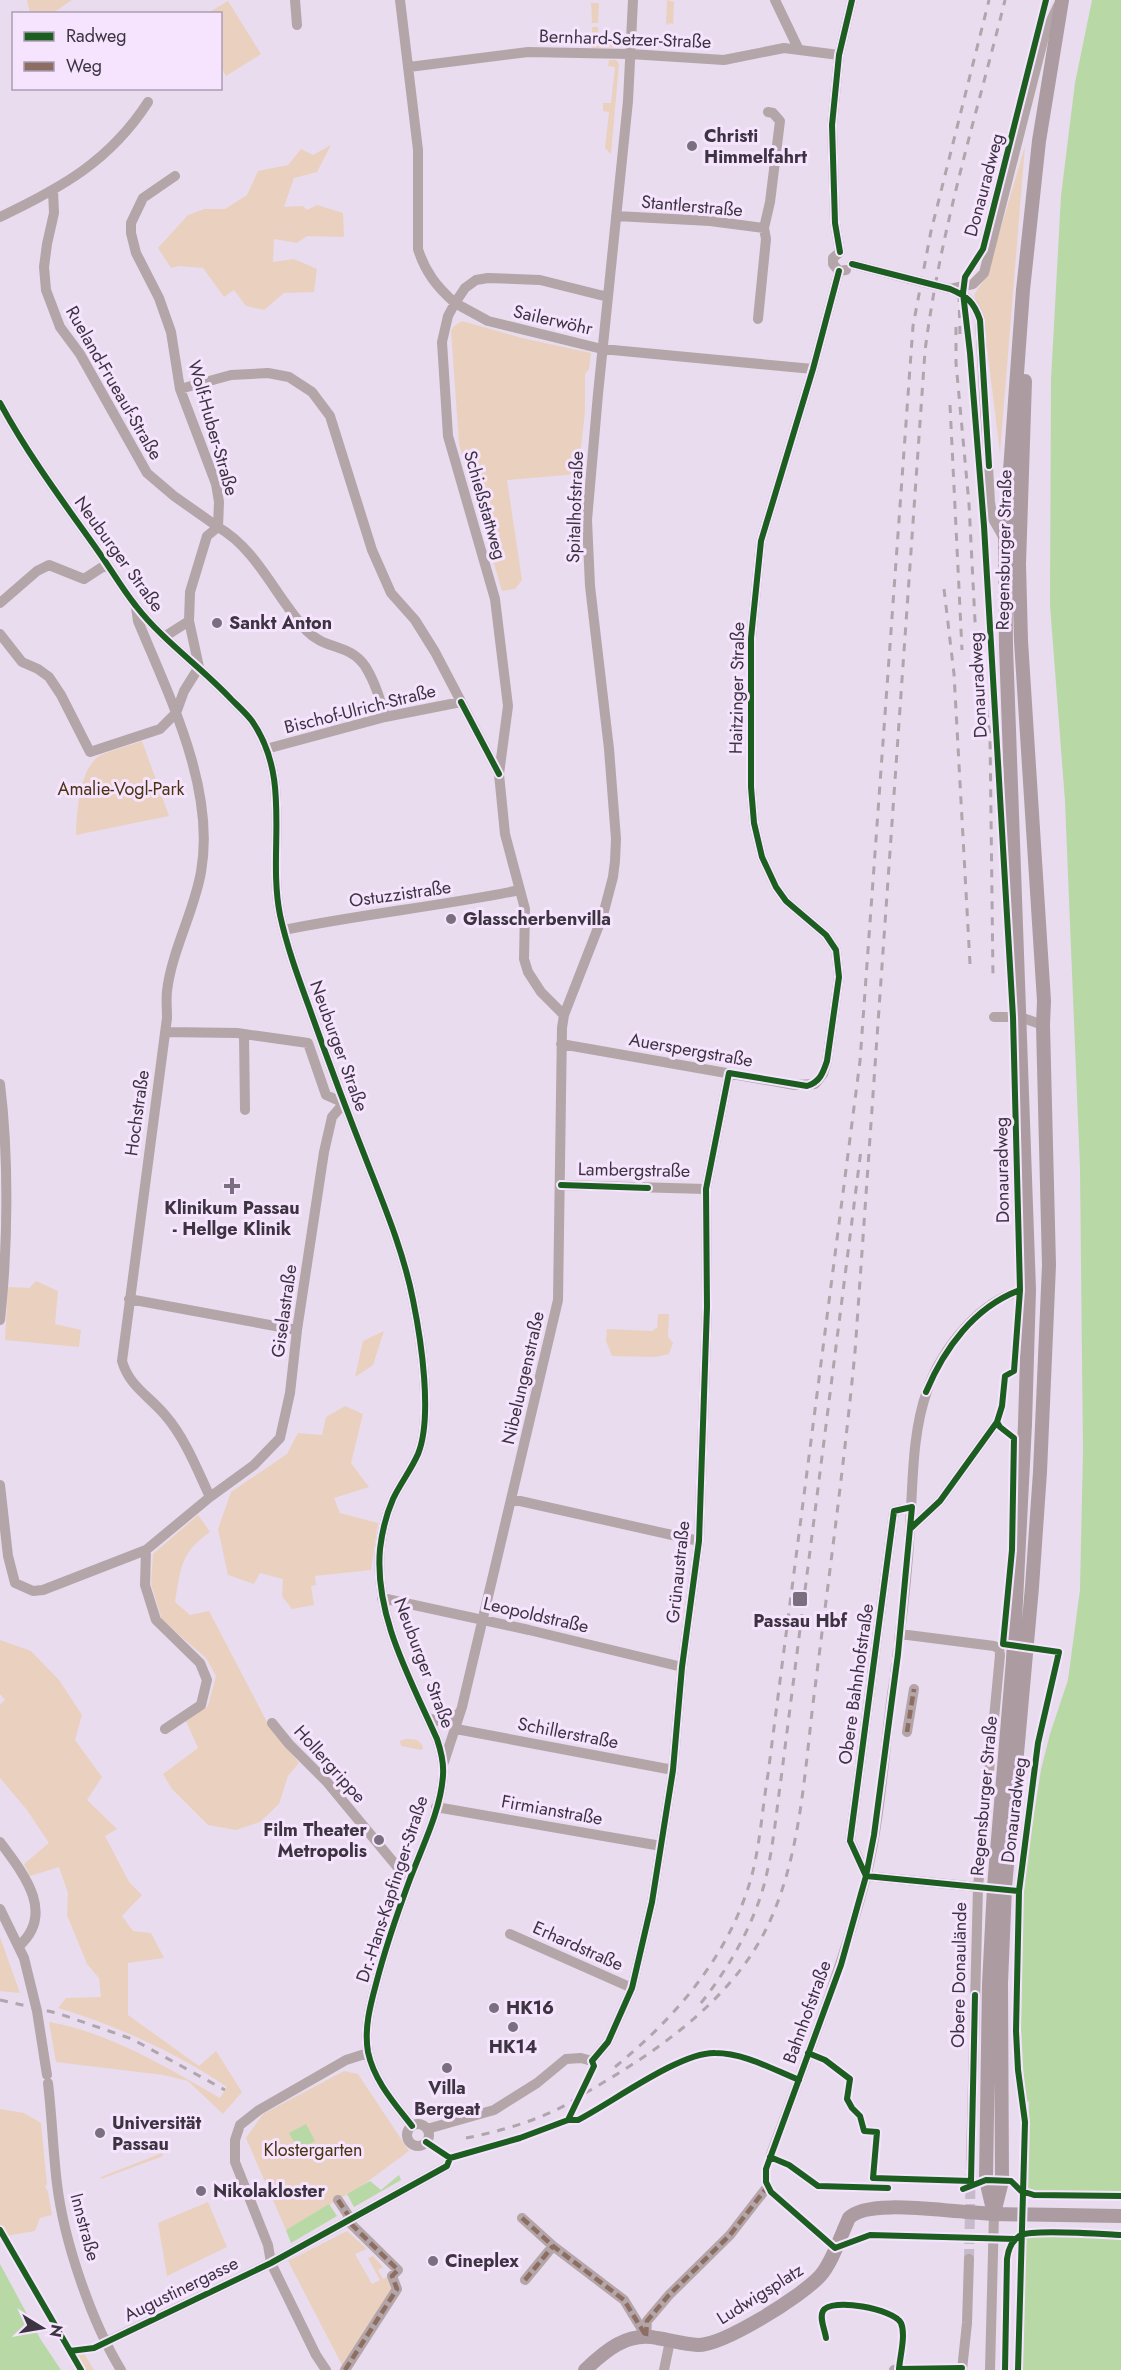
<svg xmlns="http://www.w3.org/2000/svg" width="1121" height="2370" font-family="Jost,sans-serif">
  <rect width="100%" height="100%" fill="#e8dcee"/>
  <path fill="#ead1bf" d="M27 0H72L53 13 30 14Z
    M667 0 674 2 673 25 671 23 666 25Z
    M228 1 261 54 226 76 221 67 220 14 208 13Z
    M591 3H599L598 23H592Z
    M592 27H598V41L616 42 617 29 621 30 619 47 592 48Z
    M609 60H616L619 64 611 154 605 148 609 112 603 111V103H611L615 67 608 66Z
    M331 145 317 172 294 178 284 207 303 206 307 210 317 205 343 213 344 237 307 236 297 243 274 239 273 262 294 259 317 269 314 292 284 293 264 310 246 306 234 290 224 297 203 268 179 266 171 268 158 248 188 215 204 209H225L247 195 258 171 288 165 301 149 313 155Z
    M1025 146 1000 453 983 316 974 295 987 275Z
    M462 321 522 338 591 353 589 369 585 374V412L578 474 507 480 522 580 515 589 502 591 459 444 451 331 454 326Z
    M142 741 169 816 76 835C77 812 79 767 101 755 114 749 129 746 142 741Z
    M36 1281 58 1291 55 1324 81 1330 79 1347 5 1340 8 1287 29 1288Z
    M658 1314H669L668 1337 673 1343 669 1354 655 1357 612 1356 606 1341 607 1329 653 1331 654 1329 657 1328Z
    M384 1331 373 1365 355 1377 363 1341Z
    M345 1406 363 1414 351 1463 369 1487 334 1498 340 1513 378 1523 371 1570 315 1576 316 1585 311 1586 314 1605 292 1609 282 1596 283 1579 260 1573 254 1584 228 1575 218 1529 231 1492 287 1454 298 1433 322 1435 326 1417Z
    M198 1515 210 1532C180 1553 181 1568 175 1602L190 1615 209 1611 268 1724 299 1763 288 1776 279 1804 260 1822 236 1830 208 1825 172 1789 163 1774 198 1748 186 1721 208 1706 216 1676 206 1658 162 1620 151 1584 153 1554Z
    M0 1640 31 1651 59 1680 82 1715 75 1740 102 1777 87 1800 117 1829 105 1836 129 1882 142 1895 122 1916 133 1931 151 1933 164 1958 128 1963V2015L199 2066 216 2051 242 2092 223 2114 188 2081 163 2075 56 2062 49 2022C111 2033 166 2067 220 2098L227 2087C175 2052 118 2026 58 2008L66 1998 101 1997 99 1978 87 1964 67 1915 68 1893 59 1867 30 1876 24 1864 49 1843 27 1810 0 1778V1704L5 1700 0 1694Z
    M405 1739C413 1739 422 1739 423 1749L421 1750 401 1746 400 1741Z
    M0 1937 20 1993 0 1991Z
    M344 2071 358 2074 409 2151 360 2187 286 2230 246 2138 263 2114Z
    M0 2109 24 2113 41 2123 47 2184 45 2186 48 2192 52 2215 40 2218 35 2231 6 2236 0 2224Z
    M162 2153 163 2156 101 2179V2177Z
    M208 2202 227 2247 167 2276 158 2223Z
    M347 2231 367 2249 355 2254 372 2284 380 2280 368 2258 373 2256 383 2267 378 2270 383 2279 388 2277 394 2287 342 2365 288 2261Z
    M83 2352 94 2370H83L80 2366 81 2364 76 2356Z"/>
  <path fill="#b8d8a6" d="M1092 0H1121V2370H1020L1029 2102 1025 2101 1020 2010V1935L1027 1857 1041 1770 1050 1734 1068 1680 1080 1590 1083 1451 1080 1168 1065 801 1050 605 1051 380 1061 196 1075 83Z
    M306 2124 315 2141 298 2150 289 2133Z
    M399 2175 401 2180 354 2207 347 2194 370 2181 381 2190Z
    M329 2204 337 2216 291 2243 286 2230Z
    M0 2264 41 2340 61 2370H0Z"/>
  <path fill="#e8dcee" d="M1023 2190 1034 2193 1121 2194V2239L1033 2235 1022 2239Z"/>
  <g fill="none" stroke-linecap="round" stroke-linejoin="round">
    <path stroke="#c6bacb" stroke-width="10" stroke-dasharray="10 5" stroke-linecap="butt" d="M893 1688 899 1641
      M969 2259 971 2159"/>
    <path stroke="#b4a5a8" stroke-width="10" d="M295 0 297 25
      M400 0 418 150V249C425 272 437 287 455 303L448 316 442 342 448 436 495 599 508 706 499 774 505 834 525 909 524 959 528 972 541 992 564 1015
      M775 0 798 48
      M409 67 528 52 630 54 724 60 784 48 839 55
      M175 176 143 198 131 223V233L136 253 159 298 171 332 180 389 216 484 219 502 218 527C258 550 276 598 307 631 325 650 349 643 365 666 375 682 380 699 385 717
      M53 191 54 213 47 244 44 267 46 290 60 327 80 354 147 473 174 496 218 527 207 536 190 592 189 621 199 667
      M616 216 710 221 764 228 770 202 780 121 773 113 768 112
      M0 217C61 188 110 161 148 102
      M840 252 835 223 832 125 839 55 852 0
      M840 252 833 258V264L839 271 846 270
      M852 264 910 279
      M950 289 973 284 984 273 1045 33 1058 6
      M953 290C969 297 975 304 980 320L990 503 993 519 1005 540
      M608 297 540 280 488 278 476 280 465 288 455 303 488 321 602 349 813 369
      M758 319 766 239 764 228
      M180 389 231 375 268 373 289 377 312 392 330 416 372 550 391 593 415 620 435 652 499 774
      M0 403C28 455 64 503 98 551 111 569 122 589 136 606 163 641 201 667 231 699 238 706 246 713 252 721 293 780 267 850 280 915 287 947 298 977 309 1007 328 1061 348 1114 369 1167 386 1210 404 1254 413 1300 421 1339 433 1417 418 1454 411 1470 400 1484 393 1499 386 1515 382 1532 380 1549 374 1616 411 1680 437 1739 441 1751 444 1762 443 1775 441 1810 422 1847 410 1879 397 1914 385 1949 376 1984 370 2006 364 2029 368 2052 374 2081 395 2104 412 2126
      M0 603 37 571 49 565 84 579 107 564
      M136 607 138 621C169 696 216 789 201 872 194 912 172 950 167 991 166 1000 167 1009 167 1018L122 1361C129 1386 149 1396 165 1415 185 1438 197 1469 210 1497
      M0 634 22 662 38 669 49 677 61 695 90 752 160 729 176 713 184 691 199 667
      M164 637 189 621
      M266 749 385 717 461 702
      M284 930C362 914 442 906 520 890
      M994 1017H1020L1043 1025
      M244 1034 245 1110
      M561 1044 795 1085 815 1084 823 1074 827 1061 839 977 836 950 826 935 786 901 776 887 762 857 754 823 751 787V638L761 541 813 369 839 271
      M0 1084C9 1157 8 1247 0 1320
      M561 1185 706 1189
      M129 1299 297 1330
      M0 1485 8 1556 15 1583 33 1591 43 1590 146 1550 210 1497 254 1465 280 1438 290 1393 297 1330 324 1152 332 1117 344 1103 326 1095 308 1043 237 1033 165 1032
      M511 1499 699 1541
      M910 1529 940 1501 997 1422
      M146 1550 145 1585 156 1620 200 1663 207 1680 201 1705 165 1729
      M382 1598 529 1630 682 1667
      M900 1634 994 1646 999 1649 1000 1655 978 1887 971 2159
      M899 1640C904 1603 908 1565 910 1527 913 1482 912 1433 927 1391 940 1350 984 1294 1029 1290
      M428 1718 442 1722 460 1713
      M272 1723 289 1744 327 1782 409 1881
      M456 1729 673 1770
      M907 1732 914 1689
      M444 1762 462 1707 558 1300 562 1028 564 1015 603 915 613 877 615 861 616 839 609 749 590 586 587 520 598 394 628 101 633 0
      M436 1807 661 1846
      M0 1842C23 1873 56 1913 19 1946
      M866 1875 850 1841 894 1511 912 1507
      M866 1876 978 1887
      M0 1909 24 1958 37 2011 47 2075
      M510 1934 632 1988
      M48 2083C52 2117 53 2151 57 2184 64 2241 91 2321 121 2370
      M407 2135a11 11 0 1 1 22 0a11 11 0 1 1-22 0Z
      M427 2129 494 2110 537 2083 566 2059 581 2058 592 2061 608 2042 632 1988 652 1902 673 1770 682 1667 699 1541 707 1307 706 1189 729 1073
      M770 2157C804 2065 841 1973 866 1877 881 1816 884 1750 893 1688
      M338 2200 350 2218
      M522 2218 553 2246 624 2300 646 2336
      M525 2280 553 2246
      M646 2336 647 2321 669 2295 730 2235 768 2186
      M106 2342 271 2263 447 2166
      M326 2370 316 2355 271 2263 268 2245 235 2162V2140L240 2125 259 2110 346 2060 368 2053
      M345 2370 397 2289 392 2276 398 2270 347 2220
      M664 2370 670 2341
      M894 2370 899 2369
      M962 2370 967 2323 969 2259
      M990 2370 994 2214"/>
    <path stroke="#ad9ba2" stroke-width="14" d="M995 2209 1002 2181 1001 1983 1005 1887 1032 1587 1040 1472 1049 1265 1043 1025 1044 1001 1021 641 1019 564 1025 381
      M994 2214 986 2180 989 1984 994 1887 1013 1660 1025 1424 1029 1290 1006 646 1005 540 1023 290 1039 141 1062 0
      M994 2214 1121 2216
      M585 2370C606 2350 627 2332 657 2338 670 2340 684 2344 698 2345 724 2345 802 2296 820 2276 832 2263 841 2235 849 2218 866 2199 942 2211 968 2212"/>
    <path stroke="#b1a5ad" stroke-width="3" stroke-dasharray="8 8" stroke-linecap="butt" d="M959 294 960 336
      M956 327V363L969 504 975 621 990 735 993 977
      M950 405 962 650
      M944 589 954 674 970 964
      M0 2000 57 2013 132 2039 225 2090
      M701 2003C728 1969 752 1928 764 1885 773 1851 776 1814 781 1779L861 1150
      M615 2067C675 2018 727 1958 750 1882 760 1848 762 1810 768 1774L860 1061 913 326 931 231 989 0
      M466 2138C497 2132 529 2123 558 2109 568 2104 577 2098 587 2092 653 2054 724 2006 762 1937 802 1863 804 1770 815 1688 829 1576 844 1465 855 1352L925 351C940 231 976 117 1005 0"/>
    <path stroke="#b4a5a8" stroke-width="10" d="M910 279 950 289"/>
    <path stroke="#ad9ba2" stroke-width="14" d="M968 2212 994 2214"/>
    <path stroke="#8d6e63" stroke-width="4.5" stroke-dasharray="9 4.5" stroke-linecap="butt" d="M907 1732 914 1689
      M338 2200 350 2218
      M522 2218 553 2246 624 2300 646 2336
      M525 2280 553 2246
      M646 2336 647 2321 669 2295 730 2235 768 2186
      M345 2370 397 2289 392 2276 398 2270 347 2220"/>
    <g stroke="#f6e3fe" stroke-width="10">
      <path id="cycleway" d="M840 252 835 223 832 125 839 55 852 0
        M852 264 950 289C967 296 974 302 980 320L989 466
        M0 403C28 455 64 503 98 551 111 569 122 589 136 606 163 641 201 667 231 699 238 706 246 713 252 721 293 780 267 850 280 915 287 947 298 977 309 1007 328 1061 348 1114 369 1167 386 1210 404 1254 413 1300 421 1339 433 1417 418 1454 411 1470 400 1484 393 1499 386 1515 382 1532 380 1549 374 1616 411 1680 437 1739 441 1751 444 1762 443 1775 441 1810 422 1847 410 1879 397 1914 385 1949 376 1984 370 2006 364 2029 368 2052 374 2081 395 2104 412 2126
        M461 702 499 774
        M561 1185 648 1188
        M926 1392C944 1349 974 1307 1020 1290
        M997 1422 1000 1427 1014 1438 1012 1550 1003 1644 1059 1652 1038 1743 1019 1891 1016 2031 1018 2070 1025 2122 1018 2370
        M910 1529 940 1501 997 1422 1002 1406 1005 1376 1014 1371 1020 1290 1013 1017 984 526 970 353 963 293 965 277 983 249 1046 0
        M866 1876 850 1841 894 1511 912 1507 898 1654 874 1835 866 1876 841 1965 766 2169V2182L771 2192 835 2248 870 2235 1015 2239
        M866 1876 1019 1891
        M808 2053 825 2060 850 2079 847 2099 852 2108 860 2116 864 2131 877 2132 873 2178 971 2181 975 1995
        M568 2120 594 2066 592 2061 608 2042 632 1988 652 1902 673 1770 682 1667 699 1541 707 1307 706 1189 729 1073 807 1086C820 1082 823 1073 827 1061L839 977 836 950 826 935 786 901 776 887 762 857 754 823 751 787V638L761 541 813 369 839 271
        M426 2142 450 2158 520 2138 568 2120H578C613 2102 680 2052 715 2053 744 2053 772 2069 799 2080
        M770 2157 789 2165 818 2186 888 2188
        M963 2189 986 2180 1011 2181 1021 2191 1034 2195 1121 2196
        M0 2230 81 2370
        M826 2338C825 2330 819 2318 823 2311 831 2297 894 2309 901 2323 906 2335 900 2356 899 2369L962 2368
        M70 2351 94 2348 271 2263 447 2166 450 2158
        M1005 2370 1007 2259C1008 2250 1012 2240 1021 2235 1034 2229 1102 2234 1121 2235"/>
    </g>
    <use href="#cycleway" stroke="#1b5e20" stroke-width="6"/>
  </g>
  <g fill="#796f7e" stroke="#f6e3fe" stroke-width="2">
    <circle cx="692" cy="146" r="6"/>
    <circle cx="217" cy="623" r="6"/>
    <circle cx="451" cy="919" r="6"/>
    <path d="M229 1177h6v6h6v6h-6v6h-6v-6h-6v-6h6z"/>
    <rect x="792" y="1591" width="16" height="16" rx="3"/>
    <circle cx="379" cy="1840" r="6"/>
    <circle cx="494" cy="2008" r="6"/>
    <circle cx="513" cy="2027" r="6"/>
    <circle cx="447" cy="2068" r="6"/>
    <circle cx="100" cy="2133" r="6"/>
    <circle cx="201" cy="2191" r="6"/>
    <circle cx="433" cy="2261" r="6"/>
  </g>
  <g text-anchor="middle" stroke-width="6" stroke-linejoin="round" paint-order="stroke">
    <g font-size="18" fill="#3d3441" stroke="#f6e3fe">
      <text transform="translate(625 39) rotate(2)" y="6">Bernhard-Setzer-Straße</text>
      <text transform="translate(984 185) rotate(-75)" y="6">Donauradweg</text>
      <text transform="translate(692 206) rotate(5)" y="6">Stantlerstraße</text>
      <text transform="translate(553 320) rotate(13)" y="6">Sailerwöhr</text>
      <text transform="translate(114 383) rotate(60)" y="6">Rueland-Frueauf-Straße</text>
      <text transform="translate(213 428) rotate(74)" y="6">Wolf-Huber-Straße</text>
      <text transform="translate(485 505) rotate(74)" y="6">Schießstattweg</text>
      <text transform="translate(575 507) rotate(-88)" y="6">Spitalhofstraße</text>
      <text transform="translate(1004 550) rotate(-89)" y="6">Regensburger Straße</text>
      <text transform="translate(119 554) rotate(54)" y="6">Neuburger Straße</text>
      <text transform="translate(978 685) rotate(-93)" y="6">Donauradweg</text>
      <text transform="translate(737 688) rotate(-89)" y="6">Haitzinger Straße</text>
      <text transform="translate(360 709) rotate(-14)" y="6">Bischof-Ulrich-Straße</text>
      <text transform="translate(400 894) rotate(-8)" y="6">Ostuzzistraße</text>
      <text transform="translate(339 1046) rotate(70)" y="6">Neuburger Straße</text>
      <text transform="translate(691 1050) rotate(10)" y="6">Auerspergstraße</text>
      <text transform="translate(137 1113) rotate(-82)" y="6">Hochstraße</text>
      <text transform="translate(634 1170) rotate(1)" y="6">Lambergstraße</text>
      <text transform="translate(1002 1170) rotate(-91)" y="6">Donauradweg</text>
      <text transform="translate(284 1311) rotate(-82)" y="6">Giselastraße</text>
      <text transform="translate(523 1378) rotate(-77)" y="6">Nibelungenstraße</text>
      <text transform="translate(678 1572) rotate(-84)" y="6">Grünaustraße</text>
      <text transform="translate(536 1615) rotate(13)" y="6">Leopoldstraße</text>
      <text transform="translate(424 1663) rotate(69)" y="6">Neuburger Straße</text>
      <text transform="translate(856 1684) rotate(-82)" y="6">Obere Bahnhofstraße</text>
      <text transform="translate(568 1733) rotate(11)" y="6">Schillerstraße</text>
      <text transform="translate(330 1764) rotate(48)" y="6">Hollergrippe</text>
      <text transform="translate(984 1796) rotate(-85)" y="6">Regensburger Straße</text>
      <text transform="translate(552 1810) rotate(10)" y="6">Firmianstraße</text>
      <text transform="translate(1014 1810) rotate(-83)" y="6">Donauradweg</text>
      <text transform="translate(392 1889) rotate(-72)" y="6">Dr.-Hans-Kapfinger-Straße</text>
      <text transform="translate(578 1946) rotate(24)" y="6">Erhardstraße</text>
      <text transform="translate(959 1975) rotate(-89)" y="6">Obere Donaulände</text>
      <text transform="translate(807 2012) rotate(-70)" y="6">Bahnhofstraße</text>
      <text transform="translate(85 2227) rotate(75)" y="6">Innstraße</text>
      <text transform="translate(181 2289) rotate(-26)" y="6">Augustinergasse</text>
      <text transform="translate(760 2294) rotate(-32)" y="6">Ludwigsplatz</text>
    </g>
    <g font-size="18" font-weight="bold" fill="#3d3441" stroke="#f6e3fe" text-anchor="start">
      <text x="704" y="142">Christi<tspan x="704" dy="21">Himmelfahrt</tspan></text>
      <text x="229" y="629">Sankt Anton</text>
      <text x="463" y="925">Glasscherbenvilla</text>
      <text x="232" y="1214" text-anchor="middle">Klinikum Passau<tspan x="232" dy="21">- Hellge Klinik</tspan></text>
      <text x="800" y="1627" text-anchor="middle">Passau Hbf</text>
      <text x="367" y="1836" text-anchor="end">Film Theater<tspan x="367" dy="21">Metropolis</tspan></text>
      <text x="506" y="2014">HK16</text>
      <text x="513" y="2053" text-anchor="middle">HK14</text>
      <text x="447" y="2094" text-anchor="middle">Villa<tspan x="447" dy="21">Bergeat</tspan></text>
      <text x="112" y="2129">Universität<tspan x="112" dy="21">Passau</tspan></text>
      <text x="213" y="2197">Nikolakloster</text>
      <text x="445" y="2267">Cineplex</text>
    </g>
    <g font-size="18" fill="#4a330f" stroke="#f6e3fe">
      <text x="121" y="795">Amalie-Vogl-Park</text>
      <text x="313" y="2156">Klostergarten</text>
    </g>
  </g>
  <rect x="12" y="12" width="210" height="78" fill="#f6e3fe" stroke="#ac9db2" stroke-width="1.5"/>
  <rect x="24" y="32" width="30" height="9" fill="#1b5e20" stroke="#ac9db2" stroke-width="1.5"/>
  <text x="66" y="42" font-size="18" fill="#3d3441">Radweg</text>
  <rect x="24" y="62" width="30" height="9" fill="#8d6e63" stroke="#ac9db2" stroke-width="1.5"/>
  <text x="66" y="72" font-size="18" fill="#3d3441">Weg</text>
  <g transform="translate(42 2328) rotate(101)" stroke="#f6e3fe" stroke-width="4.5" paint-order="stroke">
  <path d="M0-4.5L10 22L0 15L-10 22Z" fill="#3d3441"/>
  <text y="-9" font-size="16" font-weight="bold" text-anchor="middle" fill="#3d3441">N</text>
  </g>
</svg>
